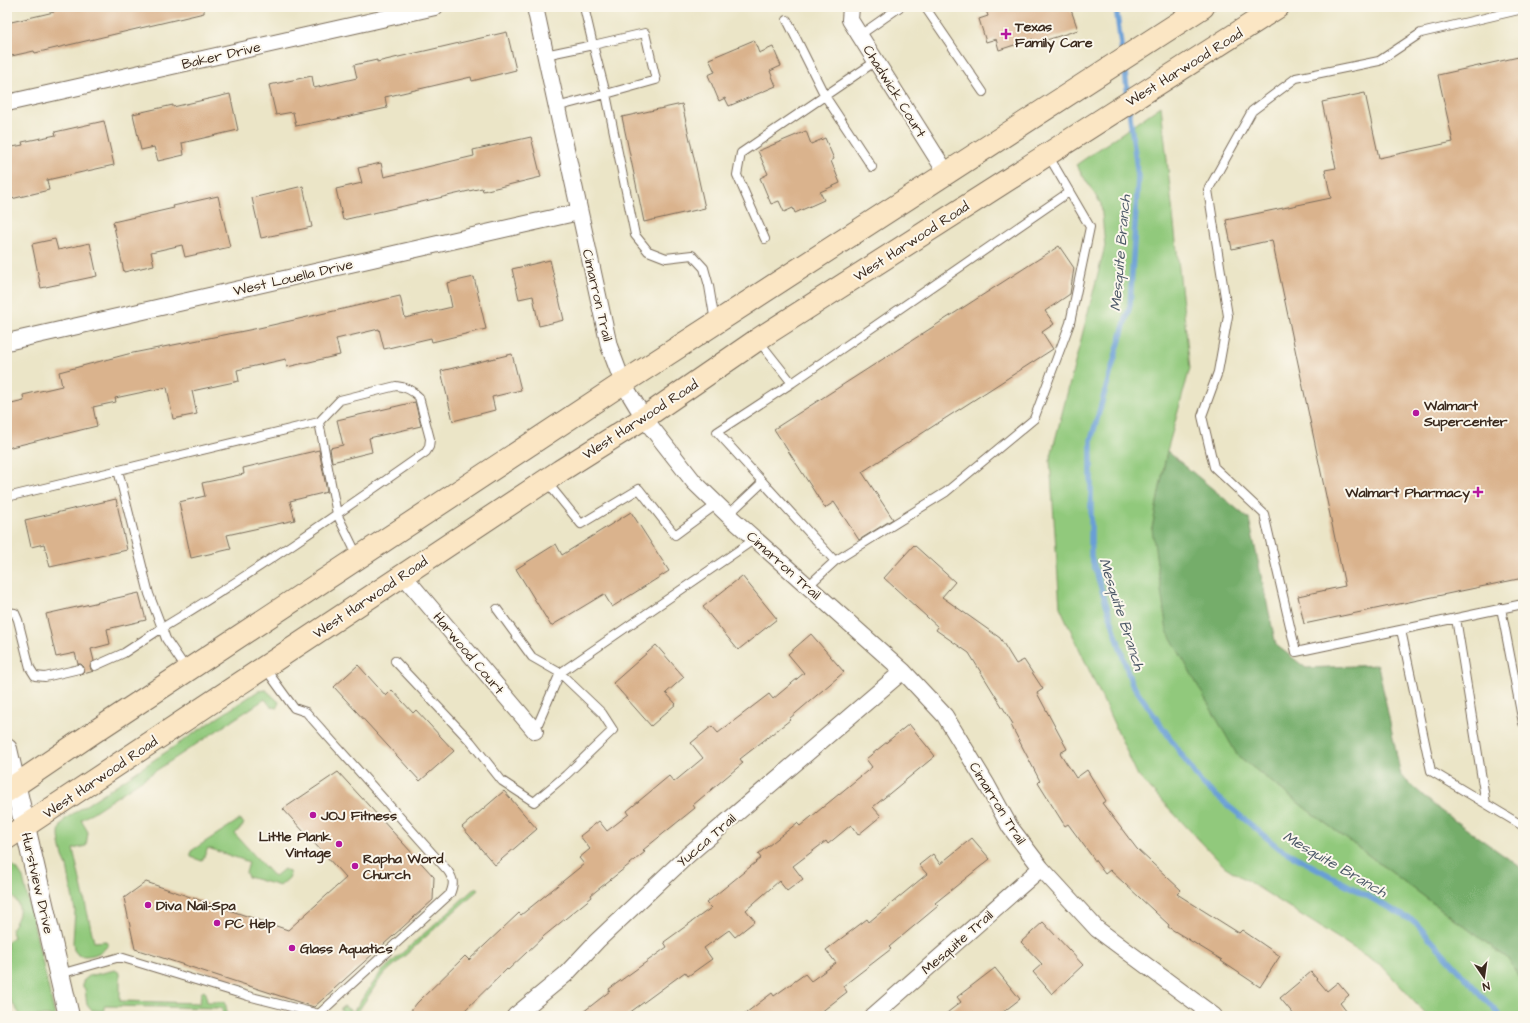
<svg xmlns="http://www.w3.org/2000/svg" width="1530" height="1023" font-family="'Architects Daughter',sans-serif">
  <rect width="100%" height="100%" fill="#fbf7ec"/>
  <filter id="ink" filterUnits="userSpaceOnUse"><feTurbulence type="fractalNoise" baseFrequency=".025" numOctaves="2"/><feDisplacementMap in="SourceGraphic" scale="8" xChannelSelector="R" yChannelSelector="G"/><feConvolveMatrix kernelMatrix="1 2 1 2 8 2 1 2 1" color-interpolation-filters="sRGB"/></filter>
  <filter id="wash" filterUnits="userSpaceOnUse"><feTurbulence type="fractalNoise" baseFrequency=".012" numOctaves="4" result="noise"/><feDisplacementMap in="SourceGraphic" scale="16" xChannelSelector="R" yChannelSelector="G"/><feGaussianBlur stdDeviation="0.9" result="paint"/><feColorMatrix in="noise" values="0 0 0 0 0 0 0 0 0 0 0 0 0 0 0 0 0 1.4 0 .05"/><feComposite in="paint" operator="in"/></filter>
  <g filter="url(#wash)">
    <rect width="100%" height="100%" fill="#ebe5c7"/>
    <path fill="#91c97b" stroke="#667a4c" d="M1161 106 1190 368 1167 451 1152 529 1237 755 1309 811 1507 958 1523 982V1016H1428L1382 966 1224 866 1138 776 1060 607 1050 460 1105 246 1101 204 1076 165Z
      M266 690 279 702 277 708 271 707 265 699 81 820 88 832 86 846 73 849 94 942 106 941 108 945C102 954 89 958 78 955L74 950 73 942 75 911 67 866C63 859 59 842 59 834 59 829 62 823 65 819L258 691Z
      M239 820H241L244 824 235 834 274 877 284 869 289 872 290 877 280 886 248 877 246 873 249 862 208 848 202 861 191 857V851Z
      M7 863 17 869 23 878 55 1016H21L7 995V942L14 937 11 929C21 916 24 903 7 893Z
      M476 887 479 889 382 976 355 1016H347L341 1011V1008L344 1006 353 1012 381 972Z
      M115 970 120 973V1001L200 1003 201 993 204 991 206 993 207 1002H225L228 1016H223L222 1008 104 1006V1011L91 1010 87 1005 85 989 83 987V981L89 976Z"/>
    <path fill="#74ad6b" stroke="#586c44" d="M1167 451 1249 519 1276 645 1306 668 1378 665 1401 776 1441 811 1523 869V982L1507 958 1309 811 1237 755 1167 631 1152 529Z"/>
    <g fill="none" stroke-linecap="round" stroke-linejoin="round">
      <path stroke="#699fd6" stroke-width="5.5" d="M1116 7 1122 53
        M1124 65 1128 96
        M1129 109 1138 177 1130 305 1091 440V556L1131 682 1202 784 1279 848 1415 922 1500 1016"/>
    </g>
    <g id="blocks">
      <path fill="#dab38d" d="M53 7H204V13L35 53 34 51 7 57V23L54 12Z
        M985 7H1070L1078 30 1034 44 1033 39 999 50 996 39 986 42 979 19 988 16Z
        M507 32 516 70 472 81 471 77 385 97 387 108 332 120 331 119 296 126 293 112 276 115 269 85 312 76 314 88 357 78 354 65 377 60V62Z
        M754 40 759 53 773 47 781 66 770 71 776 86 729 106 725 98 719 101 708 75 715 72 709 59Z
        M1523 56V578L1304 624 1298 596 1345 586 1272 240 1232 249 1226 220 1331 198 1325 170 1336 168 1322 102 1365 93 1379 158 1453 142 1438 75Z
        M230 94 238 130 182 143 184 155 158 161 154 147 141 150 133 114 173 105V107Z
        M682 104 705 208 644 222 622 117Z
        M104 121 114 165 47 180 49 190 7 200V148L23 145 22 142 56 135 55 132Z
        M806 131 811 144 825 138 834 159 831 161 840 183 820 192 824 200 795 213 793 208 784 212 779 201 771 204 760 178 768 174 758 151Z
        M531 137 541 177 483 191 482 188 343 220 336 189 362 183 358 168 381 163 384 177 474 156 473 150Z
        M303 186 312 227 261 238 252 198Z
        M218 196 230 247 185 257 182 245 151 252 154 265 124 272 113 222 174 208 173 206Z
        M55 239 58 250 90 243 97 276 41 288 32 244Z
        M1059 246 1074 268 1070 294 1045 311 1054 324 1042 332 1053 349 862 472 893 519 859 540 834 502 825 508 774 429Z
        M550 260 564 320 539 326 533 296 519 299 512 269Z
        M474 277 486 329 432 342 431 338 384 349 379 329 336 339 340 355 287 367 286 359 237 370 239 381 192 391 197 414 173 419 167 387 115 398 116 402 93 407 97 426 7 448V405L24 401 23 395 62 386 59 372 128 354 259 328 400 296 405 318 452 307 447 283Z
        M512 354 521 390 492 397 495 410 453 421 441 371Z
        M415 402 421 426 369 438 372 452 332 462 330 448 343 445 337 420Z
        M319 450 327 492 290 501 295 520 227 535 231 549 191 558 179 502 205 496 202 483 244 474 243 468Z
        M116 499 127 550 50 567 44 544 31 547 25 520Z
        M631 512 669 571 612 607 604 594 551 626 516 569 556 544 562 555Z
        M914 545 955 582 942 597 1000 638 1016 664 1024 660 1043 689 1037 693 1067 749 1060 753 1076 778 1087 770 1106 801 1102 803 1137 849 1181 890 1177 894 1239 933 1242 930 1280 956 1260 987 1221 961 1222 960 1168 927 1169 925 1110 870 1105 874 1068 824 1065 826 1038 783 1040 781 1011 725 1013 724 969 653 936 630 938 627 884 578Z
        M742 576 777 619 738 650 703 607Z
        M139 593 146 620 107 629 110 644 91 649 94 661 90 666 91 670 94 671 80 675 84 671V667L81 664H78L75 653 56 657 46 614Z
        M811 634 844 672 789 719 790 720 740 759 743 763 693 805 695 808 643 850 645 852 591 895 592 897 544 936 508 970 507 969 459 1016H407L417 1003 465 956 469 960 519 913 521 915 584 864 579 858 590 849 580 836 599 821 607 831 629 814 627 811 669 776 674 782 703 758 691 743 712 726 718 733 769 694 773 699 804 673 788 654Z
        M656 645 684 677 666 693 676 704 651 726 613 683Z
        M358 665 386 696 392 690 413 713 416 710 454 751 420 781 334 687Z
        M909 724 935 756 873 807 881 816 858 835 851 825 828 844 826 841 793 866 803 879 787 891 779 881 746 910 755 921 735 937 729 930 704 948 712 959 688 976 685 972 625 1016H578L610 991 609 989 667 947 664 942 711 908 706 903 761 858 758 854 797 823 800 826 872 767 866 759Z
        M338 772 434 877 433 900 314 1007 135 949 124 898 146 882 288 930 346 878 283 809Z
        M504 791 537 829 495 865 462 827Z
        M972 838 990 859 935 903 938 906 889 947 891 949 843 986 847 992 816 1016H742L772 993 774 996 805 974 811 981 836 963 826 950 867 919 869 922 927 874 919 865 933 854 940 864Z
        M1043 922 1083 965 1052 994 1033 972 1042 964 1021 942Z
        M995 968 1020 999 998 1016H943L961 1002 957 997Z
        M1311 972 1327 991 1338 982 1349 995 1340 1003 1350 1016H1295L1280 998Z"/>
    </g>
  </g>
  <g filter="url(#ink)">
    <use href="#blocks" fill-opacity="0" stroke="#796b59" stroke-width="1"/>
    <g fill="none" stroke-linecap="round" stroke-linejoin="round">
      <g stroke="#796b59" stroke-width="10">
        <path id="service" d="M925 7 983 92
          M1523 9 1421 33 1379 61 1296 78 1252 111 1208 190 1228 316 1218 372 1202 416 1214 467 1264 514 1296 652 1523 604
          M787 20 825 96 872 167
          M645 33 656 80 606 94 593 45Z
          M860 35 900 7
          M545 55 593 45 584 7
          M556 107 606 94 635 235 648 251 666 258 692 255 704 268 709 286 715 322
          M765 239 737 175 741 153 876 61
          M758 340 792 383 717 432 835 561 946 492 1034 419 1070 323 1090 227 1048 155
          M792 383 1069 192
          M118 470 149 594 162 628C252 574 339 513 426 452L429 447 430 439 419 397C412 390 406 387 396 386L340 400 319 422
          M546 481 581 524 639 489 675 535 717 504
          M7 497 319 422 337 514 358 557
          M728 515 763 482
          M808 586 835 561
          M1501 608 1523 723
          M7 612 15 613 18 620 30 668 35 676 45 677 79 669
          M1456 618 1486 804
          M1401 630 1431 771 1523 826
          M395 661 471 742 502 781 534 802 566 775 613 730 602 713 560 673 532 657 497 609
          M95 666 124 653 162 628 166 639 187 670
          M535 731 560 673 755 539
          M60 974 120 957 248 996 319 1014 450 894C454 884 454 880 448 871L306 712 294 708 265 668"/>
      </g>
      <g stroke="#796b59" stroke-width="18">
        <path id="minor" d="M535 7 609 346 623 383 644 418 694 482 728 515 903 671 945 716 987 785 1010 827 1041 868 1097 929 1214 1016
          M851 7 850 20 947 174
          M7 103 435 7
          M7 342 579 212
          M403 575 535 731
          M515 1016 566 974 597 941 688 855 903 671
          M873 1016 1041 868"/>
      </g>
      <g stroke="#796b59" stroke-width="22">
        <path id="tertiary" d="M7 749 69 1016"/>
      </g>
      <g stroke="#796b59" stroke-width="24">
        <path id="secondary" d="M7 791 91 734 623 383 1203 7
          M7 838 560 471 644 418 757 340 1278 7"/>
      </g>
      <use href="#service" stroke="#fff" stroke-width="8"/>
      <use href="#minor" stroke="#fff" stroke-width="16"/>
      <use href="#tertiary" stroke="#fff" stroke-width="20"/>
      <use href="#secondary" stroke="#fbe6c4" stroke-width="22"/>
    </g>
  </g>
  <g fill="#b5179e" stroke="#fbf7ec" stroke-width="1.5">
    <path d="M1004 28h4v4h4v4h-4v4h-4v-4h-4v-4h4z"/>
    <circle cx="1416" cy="413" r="4"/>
    <path d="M1476 486h4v4h4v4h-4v4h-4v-4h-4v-4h4z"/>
    <circle cx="313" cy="815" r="4"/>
    <circle cx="339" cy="844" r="4"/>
    <circle cx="355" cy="866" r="4"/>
    <circle cx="148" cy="905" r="4"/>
    <circle cx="217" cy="923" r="4"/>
    <circle cx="292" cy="948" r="4"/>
  </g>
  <g text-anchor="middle" stroke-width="4" stroke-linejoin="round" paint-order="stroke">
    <g font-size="14" font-weight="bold" fill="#3b2a1e" stroke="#fbf7ec" text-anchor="start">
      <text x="1015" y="31">Texas<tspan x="1015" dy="16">Family Care</tspan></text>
      <text x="1424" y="410">Walmart<tspan x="1424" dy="16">Supercenter</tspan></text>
      <text x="1470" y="497" text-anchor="end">Walmart Pharmacy</text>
      <text x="321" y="820">JOJ Fitness</text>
      <text x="331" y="841" text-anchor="end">Little Plank<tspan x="331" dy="16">Vintage</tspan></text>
      <text x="363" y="863">Rapha Word<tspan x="363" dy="16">Church</tspan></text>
      <text x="156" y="910">Diva Nail-Spa</text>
      <text x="225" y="928">PC Help</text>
      <text x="300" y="953">Glass Aquatics</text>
    </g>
    <g font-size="14" fill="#3b2a1e" stroke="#fbf7ec">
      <text transform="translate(221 55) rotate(-13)" y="5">Baker Drive</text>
      <text transform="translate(1184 67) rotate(-32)" y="5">West Harwood Road</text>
      <text transform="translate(895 91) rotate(58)" y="5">Chadwick Court</text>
      <text transform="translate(911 241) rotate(-33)" y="5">West Harwood Road</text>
      <text transform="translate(293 277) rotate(-13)" y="5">West Louella Drive</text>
      <text transform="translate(598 295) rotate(77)" y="5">Cimarron Trail</text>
      <text transform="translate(640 419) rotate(-33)" y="5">West Harwood Road</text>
      <text transform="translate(784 565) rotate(42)" y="5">Cimarron Trail</text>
      <text transform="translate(370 597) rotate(-34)" y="5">West Harwood Road</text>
      <text transform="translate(469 653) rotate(50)" y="5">Harwood Court</text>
      <text transform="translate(100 777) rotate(-34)" y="5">West Harwood Road</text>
      <text transform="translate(998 803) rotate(58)" y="5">Cimarron Trail</text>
      <text transform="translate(706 840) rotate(-41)" y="5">Yucca Trail</text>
      <text transform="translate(38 883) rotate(77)" y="5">Hurstview Drive</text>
      <text transform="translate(957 942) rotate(-41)" y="5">Mesquite Trail</text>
    </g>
    <g font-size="15" font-style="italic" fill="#4d5968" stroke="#fbf7ec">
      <text transform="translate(1120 253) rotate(-85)" y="5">Mesquite Branch</text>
      <text transform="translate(1122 614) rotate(72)" y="5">Mesquite Branch</text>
      <text transform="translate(1335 864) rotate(30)" y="5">Mesquite Branch</text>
    </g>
  </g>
  <rect width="1530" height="1023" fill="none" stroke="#fbf7ec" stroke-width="24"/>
  <g transform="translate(1484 977) rotate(167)" stroke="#fbf7ec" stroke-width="3" paint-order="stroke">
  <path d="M0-3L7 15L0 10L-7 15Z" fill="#3b2a1e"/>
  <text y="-6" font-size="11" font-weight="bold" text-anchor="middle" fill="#3b2a1e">N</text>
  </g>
</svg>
